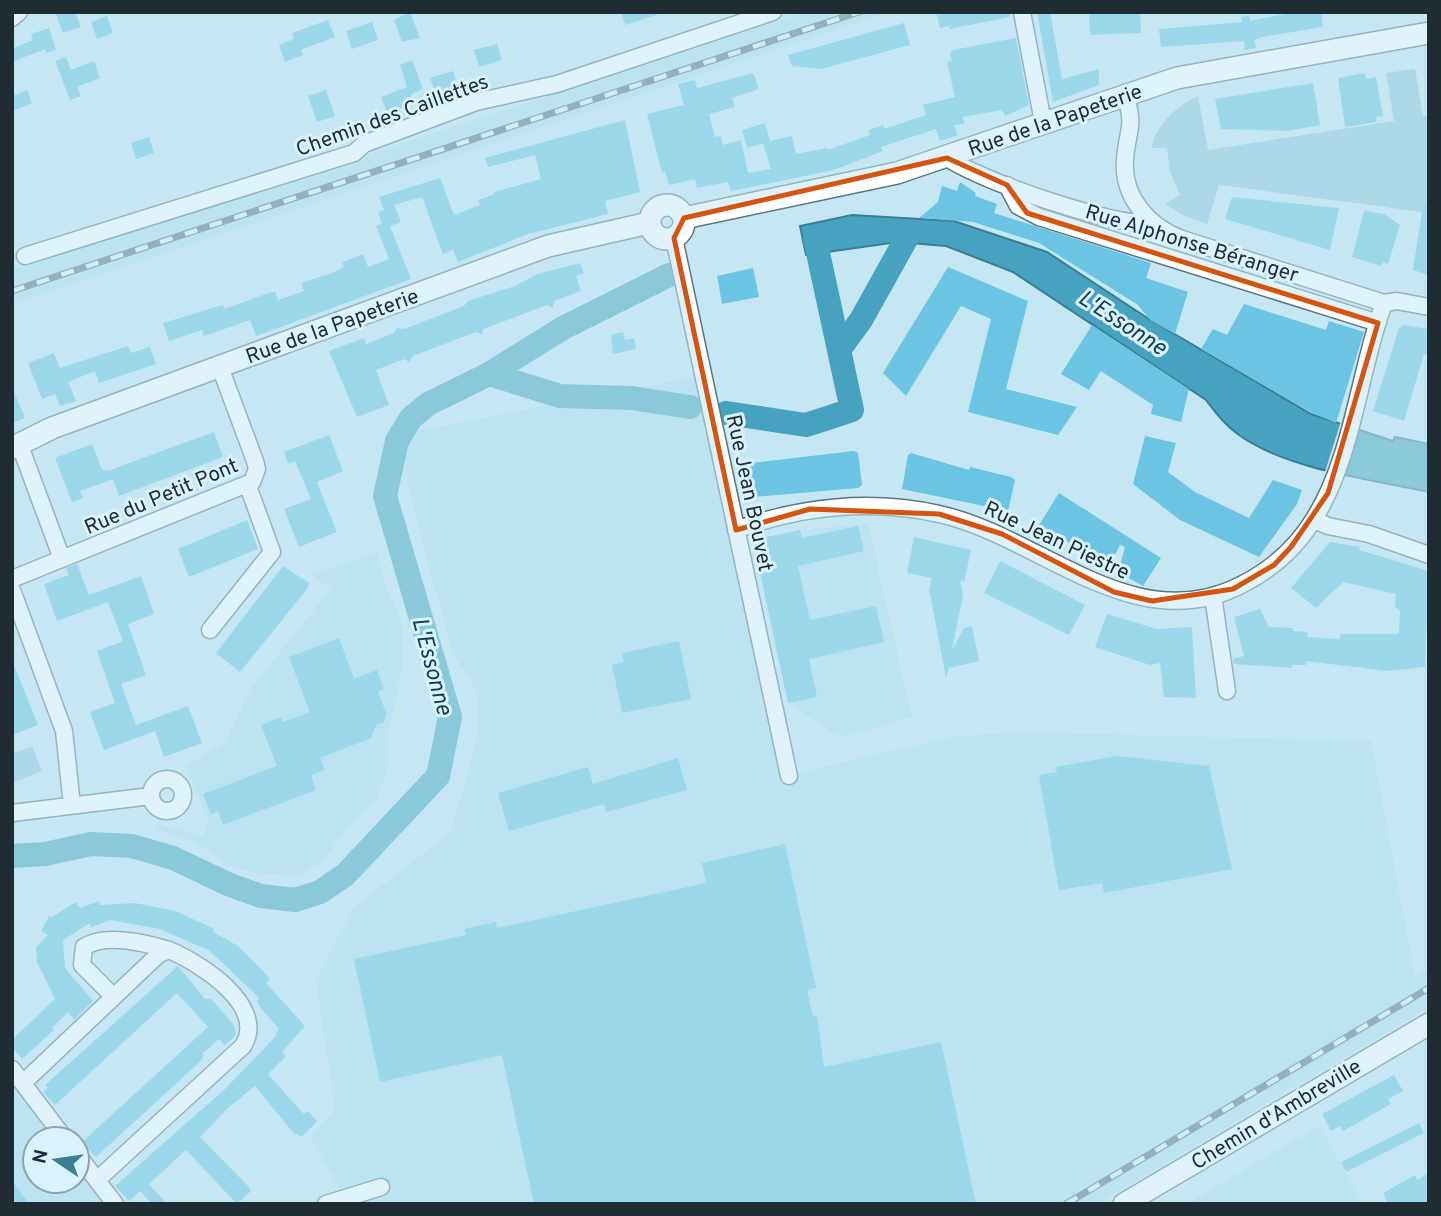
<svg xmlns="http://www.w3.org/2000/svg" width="1441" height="1216" font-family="Overpass,sans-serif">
  <rect width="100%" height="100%" fill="#c5e7f4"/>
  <path fill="#b2dded" d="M806 12H888L12 305V270Z
    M703 375 790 775 951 737 1017 732 1371 741 1415 977 1429 969V1007L1097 1204H348L310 1137 335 1109 316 980 353 908 451 832 477 740V691L452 652 408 487 406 446 413 432Z
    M868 524 912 717 840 738 788 703 753 540 807 529Z
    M378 551 385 585 401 619 403 641 401 675 388 736 389 765 376 800 349 826 322 862 297 875 263 874 235 868 194 842 157 829 155 824 203 836 208 819 186 765 225 743 251 688 331 589 313 575Z
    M12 1081 55 1139H35V1181H77V1168L103 1204H12Z
    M1320 1125 1362 1204H1187L1266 1157Z"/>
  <path fill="#8ec6db" d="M1415 69 1423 116H1429V213L1219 185 1207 224 1184 216 1165 204 1180 195 1170 172 1167 148H1151C1158 123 1175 107 1198 96L1208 150 1394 121 1386 73Z
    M32 746 42 771 12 783V754Z"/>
  <path fill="#46a2bf" stroke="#3a7f94" stroke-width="2" d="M852 215 954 221 1047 252 1149 319 1311 414 1393 441 1395 437 1429 444V492C1370 479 1288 470 1239 435 1225 425 1216 413 1206 400L1013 272 946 246 898 242 806 255 800 226Z"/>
  <path fill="#c5e7f4" d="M1341 421 1360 427 1344 477 1325 472Z"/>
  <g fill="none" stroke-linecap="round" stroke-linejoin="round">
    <path stroke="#46a2bf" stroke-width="24" d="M815 239 839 350
      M489 374 560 396 632 398 690 407
      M726 413 806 425 852 410 839 350 861 320 910 232
      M12 856 45 854 91 844 132 846 173 858 230 885 261 896 295 900 320 892 345 875 438 776 450 717 385 496 397 441 411 418 428 404 489 374 563 328 669 275"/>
  </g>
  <path fill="#6ac4e2" d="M55 12H75L81 27 63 33Z
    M410 12 420 38 402 42 394 20Z
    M621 12H657V15L625 25Z
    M936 12H1010V17L949 29V26L940 28Z
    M1037 12H1050L1062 79 1099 69V85L1053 102Z
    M1089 12H1140L1141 33 1090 35Z
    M1294 12H1321L1323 27 1262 37 1254 40 1256 48 1245 50 1244 41 1161 47 1159 29 1242 22 1241 17 1249 15 1250 21Z
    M107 16 113 33 97 39 91 22Z
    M328 20 335 37 301 50 303 55 285 62 279 45 294 39 292 33Z
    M372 22 378 40 352 49 346 31Z
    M904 23 910 45 821 69 792 66 788 55Z
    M49 28 56 50 46 53 45 49 12 62V49L33 40 31 34Z
    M1016 38 1029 105 1005 116 1002 110 963 117 964 124 954 125 958 135 940 141 936 129 881 147 883 151 834 170 731 191 728 182 697 188 695 179 669 185 665 172 662 173 647 114 684 105 678 84 695 80 697 88 753 73 759 89 732 98 735 107 709 114 715 137 721 136 723 145 741 140 748 173 771 169 763 143 747 148 742 130 765 123 770 141 792 136 796 154 827 148 828 150 870 135 869 130 883 125 884 129 926 115 923 105 955 97 947 62 952 61 950 54 953 50Z
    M497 44 502 60 479 67 474 50Z
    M66 57 71 70 94 61 100 78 77 87 81 96 70 100 55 61Z
    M412 60 423 89 411 94 414 103 387 113 381 97 407 87 400 65Z
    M453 71 461 96 440 104 430 78Z
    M1365 73 1366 79 1376 77 1383 116 1376 117V122L1345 127 1338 78Z
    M1313 83 1320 125 1288 131 1221 129 1215 99Z
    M27 90 32 103 12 111V96Z
    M326 90 335 116 317 122 308 96Z
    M625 120 640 192 605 201 608 214 528 234 458 262 453 250 443 254 422 197 394 205 401 222 390 226 411 279 256 336 250 320 204 336 202 330 169 341 163 323 223 305 224 309 271 292H275L278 300 304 291 301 283 332 273 344 267 342 262 363 254 368 267 389 259 376 226 382 224 378 212 384 210 379 197 440 178 454 215 480 205 478 200 495 194 494 192 541 179 535 155 488 167 485 158Z
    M149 137 154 153 136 159 131 143Z
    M960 182 976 193 975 196 997 204 994 213 1151 263 1146 278 1188 292 1175 334 1150 320 1138 305 1039 243 973 222 919 218 938 202 942 186 957 191Z
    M1232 197 1339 208 1330 250 1225 219Z
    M1423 205 1429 206V275L1413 270Z
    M1364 211 1384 214 1400 225 1388 264 1383 262 1381 266 1352 257Z
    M580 263 584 273 576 276 581 291 554 301 553 308 547 305 483 329 482 335 476 332 413 356 409 362 404 359 376 370 389 405 357 417 329 351 364 338 366 344 394 333 397 328 404 329 464 306 468 301 515 286 537 274Z
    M948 267 1028 301 1006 389 1077 407 1058 435 968 412 991 319 961 306 906 396 883 373Z
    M753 268 759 297 722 304 717 276Z
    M1244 304 1326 330 1329 321 1364 332 1336 423 1312 413 1201 349 1213 329 1227 335Z
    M1092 325 1189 389 1181 422 1151 414 1153 405 1101 371 1089 390 1061 374Z
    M1404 325 1429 329V355L1424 354 1404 421 1373 411 1399 328Z
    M623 332 625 340 634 338 636 349 613 354 611 335Z
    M128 346 131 353 150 347 156 364 99 383 95 371 68 382 76 401 60 406 55 394 42 399 28 363 54 353 60 368Z
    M12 387 25 418 12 423Z
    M214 432 223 457 119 496 113 479 80 491 83 498 72 502 55 458 92 444 102 470H110Z
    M329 435 343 471 317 482 337 532 299 547 284 509 311 499 295 461 288 463 284 452Z
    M1145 436 1176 443 1168 472 1195 492 1249 518 1273 480 1302 490 1297 504 1259 557 1180 520 1133 484Z
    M854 451 858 453 862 485 858 488 753 497 749 465 751 463Z
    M911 453 969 470 970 467 1011 477 1015 480 1008 511 902 489 908 455Z
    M1059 493 1161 558 1143 586 1118 572 1125 547 1120 545 1109 566 1039 525Z
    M247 520 258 549 189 577 178 549Z
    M858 526 864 551 798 566 810 620 876 606 884 642 809 659 817 697 788 703 753 540 800 530 802 538Z
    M914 537 971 550 964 582 960 580 963 595 952 650 964 628 972 626 979 661 949 668 946 678 929 589 932 578 907 573Z
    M1330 542 1360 547 1359 550 1429 571 1425 667 1388 671 1306 661V665H1292V668L1234 664 1233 659 1244 656 1234 617 1260 609 1269 627 1293 628V631L1308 632 1307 637 1340 639V634H1399L1400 611 1395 606 1396 594 1343 582 1316 608 1291 588Z
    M1000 561 1085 605 1069 635 984 593Z
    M77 564 89 595 141 576 154 614 128 624 146 675 121 684 136 725 188 706 202 743 164 757 155 731 104 750 90 712 115 703 97 651 123 641 108 602 57 621 44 584 69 575 66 568Z
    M283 566 309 583 307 589 240 672 216 653Z
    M1107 614 1157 629 1192 627 1196 698 1164 697 1160 663 1150 665 1095 647Z
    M339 638 354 679 377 670 384 689 378 691 386 713 384 722 376 725 371 738 320 758 325 770 311 775 316 790 223 825 218 811 211 814 203 794 277 766 261 725 281 717 283 722 310 712 289 657Z
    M679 641 691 699 622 713 612 665 624 662 622 653Z
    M12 660 38 725 12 735Z
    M1116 756 1209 766 1232 869 1104 893 1102 883 1059 890 1039 775 1057 772 1056 767Z
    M678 758 687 790 606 812 604 804 509 831 498 793 588 767 593 784Z
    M785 844 816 988 807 990 813 1017 817 1016 824 1067 941 1042 976 1204H534L502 1055 380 1082 354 959 466 935 464 929 496 922 497 928 706 883 702 863Z
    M99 901 100 905 135 903 176 911 214 929 213 932 238 946 259 967 270 979 266 983 305 1026 282 1052 286 1056 268 1074 304 1114 308 1111 317 1121 314 1125 301 1137 297 1133 295 1135 255 1086 229 1107 200 1137 248 1186 251 1191 237 1204 186 1150 149 1184 167 1204H152L140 1191 129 1201 115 1186 224 1090 277 1035 276 1033 279 1029 260 1007 257 1001 259 998 210 951 160 929 110 920 91 927 90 923 63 940 65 968 93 1001 74 1020 68 1012 52 1028 54 1030 22 1059 12 1047V1040L55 999 37 962 36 947 48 935 41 931 49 916 52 917 76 902 80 908Z
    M178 966 205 999H211L234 1025 236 1035 225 1045 219 1039 203 1053V1059L96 1157 82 1142 208 1027 177 993 55 1105 43 1092 48 1087 45 1085Z
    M1394 1075 1403 1091 1388 1099 1391 1104 1343 1131 1340 1126 1331 1131 1322 1114Z
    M1419 1123 1424 1133 1346 1172 1341 1162Z
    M1429 1173V1204H1388L1383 1193 1415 1175 1417 1180Z
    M12 1181 29 1204H12Z"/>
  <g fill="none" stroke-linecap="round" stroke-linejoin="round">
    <g stroke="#587783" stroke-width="19">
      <path id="minor" d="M1022 12 1043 122
        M12 18 19 12
        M1125 95C1136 127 1127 130 1125 160 1122 197 1149 227 1182 239L1384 303
        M947 158C987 183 1106 224 1153 224
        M1007 185 1018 206 1039 217 1378 323
        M674 238 789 776
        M25 256 354 153 364 144 476 102 557 84 773 12
        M1384 303 1397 301 1429 307
        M19 443 62 559
        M1314 520 1328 526 1369 534 1429 555
        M736 530C800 506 871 499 939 514 1040 536 1133 640 1241 585 1271 570 1296 548 1314 519 1353 457 1359 371 1384 303
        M12 579 252 482 257 469 255 461 220 367
        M12 590 64 731 72 805
        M1213 596 1227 691
        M210 630 272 552 248 486
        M151 795a16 16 0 1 1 32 0a16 16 0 1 1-32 0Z
        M12 813 151 796
        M113 996 82 965 84 947C105 933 146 943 169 950
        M12 1069 65 1139
        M23 1083 159 954 169 950C200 963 268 1006 243 1046L97 1180
        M77 1154 115 1204
        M326 1204 381 1187"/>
    </g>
    <g stroke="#587783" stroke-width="24">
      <path id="tertiary" d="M650 222a17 17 0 1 1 34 0a17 17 0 1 1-34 0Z
        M684 218 897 173 1177 78 1429 33
        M12 448 52 428 548 246 649 223
        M1124 1204 1429 1024"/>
    </g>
    <use href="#minor" stroke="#fff" stroke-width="16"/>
    <use href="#tertiary" stroke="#fff" stroke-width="21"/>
    <g stroke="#5a6f76" stroke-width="7">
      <path id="rail" d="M12 291 859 12
        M1066 1204 1429 988"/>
    </g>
    <use href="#rail" stroke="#d8f3fd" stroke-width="4.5" stroke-dasharray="13" stroke-linecap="butt"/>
  </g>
  <path d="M0 0H1441V1216H0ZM947 158 1007 185 1027 213 1378 323 1328 493 1291 547 1274 565 1233 589 1152 601 1114 592 1002 534 939 514 810 509 736 530 674 238 684 218Z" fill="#c5e7f4" fill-opacity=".55" fill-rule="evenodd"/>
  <path fill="none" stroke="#d45410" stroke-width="5" stroke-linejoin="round" d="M947 158 1007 185 1027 213 1378 323 1328 493 1291 547 1274 565 1233 589 1152 601 1114 592 1002 534 939 514 810 509 736 530 674 238 684 218Z"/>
  <g text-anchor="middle" stroke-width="6" stroke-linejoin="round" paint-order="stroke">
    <g font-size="21" fill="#1f2c31" stroke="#d8f3fd">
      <text transform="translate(392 115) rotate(-20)" y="7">Chemin des Caillettes</text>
      <text transform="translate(1055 120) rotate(-19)" y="7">Rue de la Papeterie</text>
      <text transform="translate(1192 243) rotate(17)" y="7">Rue Alphonse Béranger</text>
      <text transform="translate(332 326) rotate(-20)" y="7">Rue de la Papeterie</text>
      <text transform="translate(750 493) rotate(78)" y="7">Rue Jean Bouvet</text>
      <text transform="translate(161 496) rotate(-23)" y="7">Rue du Petit Pont</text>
      <text transform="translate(1057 540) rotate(25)" y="7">Rue Jean Piestre</text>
      <text transform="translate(1276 1114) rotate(-31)" y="7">Chemin d'Ambreville</text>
    </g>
    <g font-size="23" font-style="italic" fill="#153e4b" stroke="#d8f3fd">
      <text transform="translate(1123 322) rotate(33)" y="8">L'Essonne</text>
      <text transform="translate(433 666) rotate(75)" y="8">L'Essonne</text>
    </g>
  </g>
  <rect width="1441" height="1216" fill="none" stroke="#1f2c31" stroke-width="28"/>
  <g transform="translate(56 1160) rotate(283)"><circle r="33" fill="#d8f3fd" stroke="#8ea3ab" stroke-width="2"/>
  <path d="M0-5L12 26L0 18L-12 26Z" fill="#3f7e93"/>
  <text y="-10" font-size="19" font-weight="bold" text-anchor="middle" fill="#1f2c31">N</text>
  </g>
</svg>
